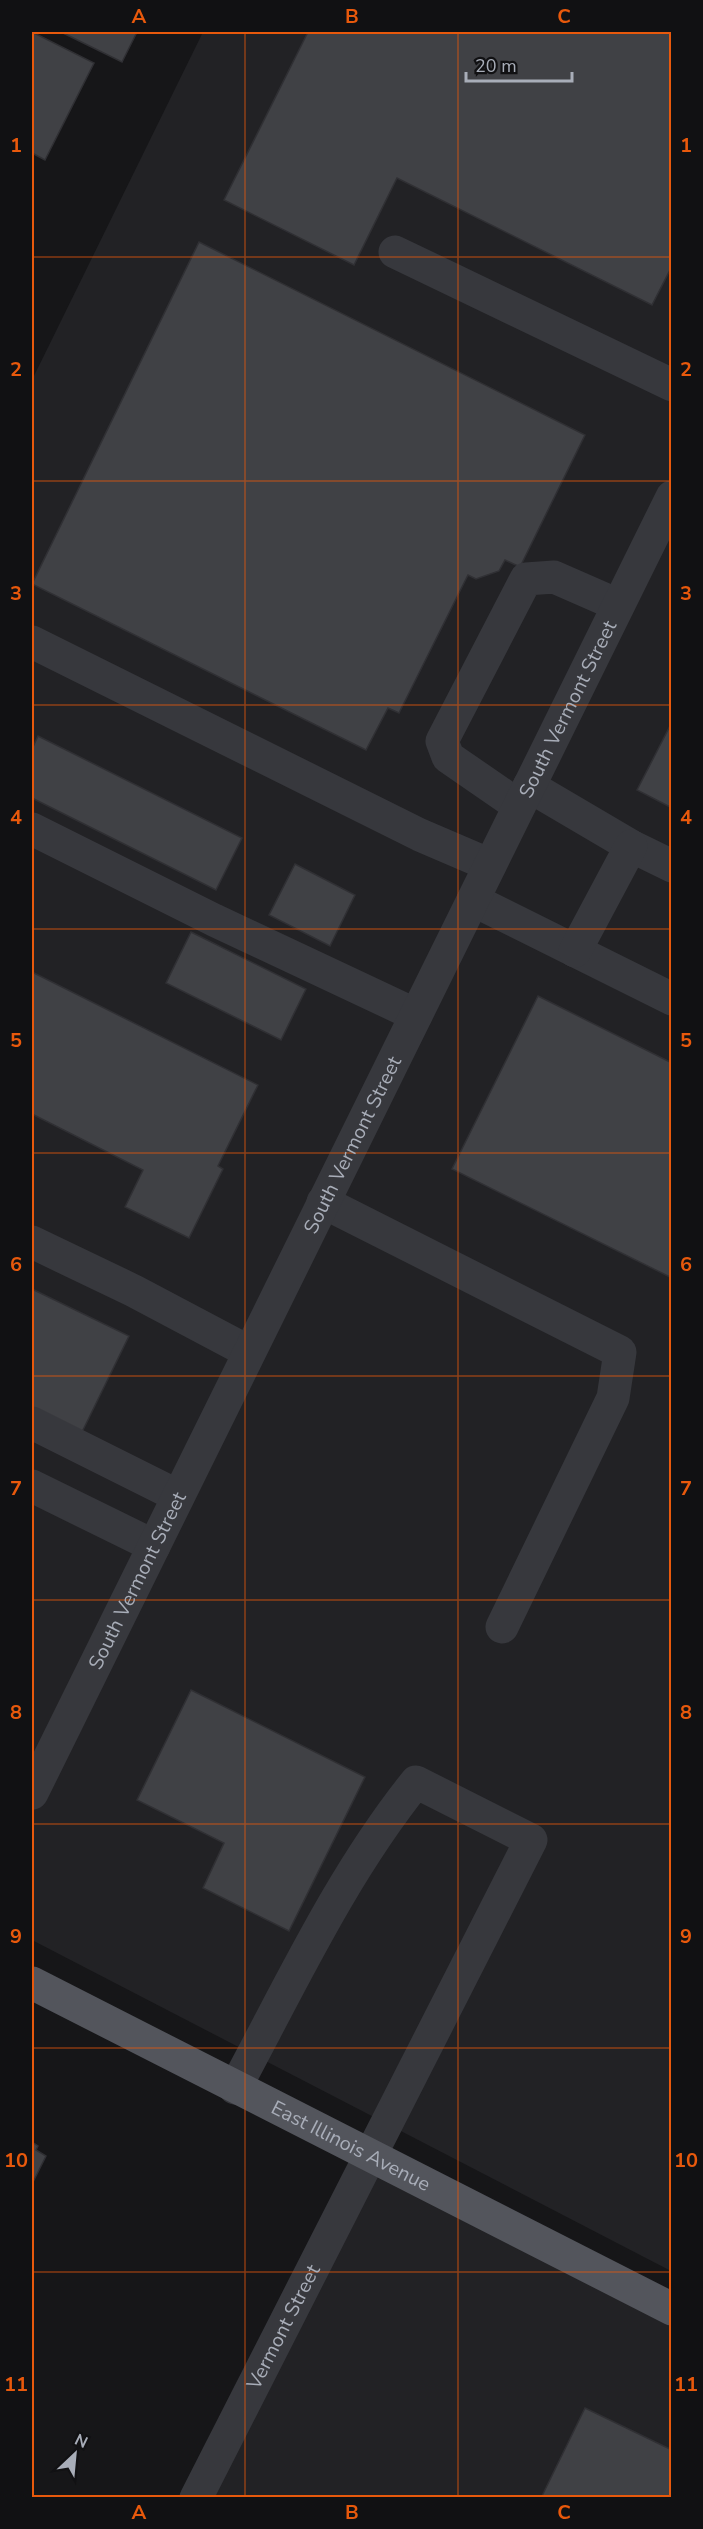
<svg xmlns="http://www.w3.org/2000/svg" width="703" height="2529" font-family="'Nunito Sans',sans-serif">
  <rect width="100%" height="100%" fill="#161618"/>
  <path fill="#222225" d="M203 32H671V2271L32 1940V380Z
    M368 2156 671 2309V2497L196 2498Z"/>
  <path fill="#404145" stroke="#303034" stroke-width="1.5" d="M32 32 94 63 45 160 32 153Z
    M61 32H137L122 62Z
    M308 32H672V266L652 305 397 178 354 265 224 200Z
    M199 242 585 435 520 567 505 560 499 571 476 579 468 575 399 713 388 708 366 750 32 584Z
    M672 722V808L637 790Z
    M38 736 242 838 216 890 32 798V749Z
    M295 864 355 895 330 946 269 915Z
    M191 932 306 989 281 1040 166 983Z
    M32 972 258 1085 218 1166 223 1169 189 1238 125 1207 143 1170 32 1114Z
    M538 996 672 1063V1278L452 1169Z
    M32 1289 129 1336 82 1432 32 1407Z
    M191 1690 365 1777 289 1931 203 1888 224 1843 137 1800Z
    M32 2142 38 2146 36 2150 46 2156 32 2184Z
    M585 2408 672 2450V2498H541Z"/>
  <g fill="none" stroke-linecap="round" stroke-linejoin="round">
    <g stroke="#37383d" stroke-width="33">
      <path d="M395 252 672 385"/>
      <path d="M32 642 420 835 490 865"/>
      <path d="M529 786 631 846 672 866"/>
      <path d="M519 806 448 757 442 741 526 579 554 577 618 605"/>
      <path d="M32 829 214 920 416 1015"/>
      <path d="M473 900 672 999"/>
      <path d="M575 951 631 846"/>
      <path d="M323 1202 620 1352 613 1398 502 1627"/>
      <path d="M32 1242 134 1291 249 1352"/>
      <path d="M32 1423 178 1496"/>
      <path d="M32 1486 154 1546"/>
      <path id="s1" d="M32 1793 672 497"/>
      <path id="s2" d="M196 2498 531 1840 416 1782C342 1874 291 1984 235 2088"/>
    </g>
    <path stroke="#53555c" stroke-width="33" id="s3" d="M32 1983 672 2309"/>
  </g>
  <path fill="none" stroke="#e8590c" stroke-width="1.5" stroke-opacity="0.55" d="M245 32V2498M458 32V2498M32 257H672M32 481H672M32 705H672M32 929H672M32 1153H672M32 1376H672M32 1600H672M32 1824H672M32 2048H672M32 2272H672"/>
  <g text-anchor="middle" stroke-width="6" stroke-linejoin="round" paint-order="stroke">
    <g font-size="20" fill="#a8adb8" stroke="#111113">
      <text dy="7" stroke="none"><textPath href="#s1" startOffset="1209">South Vermont Street</textPath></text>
      <text dy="7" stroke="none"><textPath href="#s1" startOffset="723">South Vermont Street</textPath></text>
      <text dy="7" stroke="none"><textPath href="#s1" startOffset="237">South Vermont Street</textPath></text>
      <text dy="7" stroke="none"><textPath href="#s3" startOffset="358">East Illinois Avenue</textPath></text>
      <text dy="7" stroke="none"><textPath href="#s2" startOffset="192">Vermont Street</textPath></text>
    </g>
  </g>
  <rect width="703" height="2529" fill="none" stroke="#111113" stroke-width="66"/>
  <g transform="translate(75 2454) rotate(26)" stroke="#111113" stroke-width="4.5" paint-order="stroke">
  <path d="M0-4.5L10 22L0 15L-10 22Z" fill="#a8adb8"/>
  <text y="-9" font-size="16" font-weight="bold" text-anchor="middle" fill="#a8adb8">N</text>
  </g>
  <path d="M466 72v9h106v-9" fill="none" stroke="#a8adb8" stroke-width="3"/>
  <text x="475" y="72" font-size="18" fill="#a8adb8" stroke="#111113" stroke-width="4.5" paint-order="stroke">20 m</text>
  <rect x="33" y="33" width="637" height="2463" fill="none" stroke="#e8590c" stroke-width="2"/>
  <g font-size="20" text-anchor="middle" font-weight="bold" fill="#e8590c">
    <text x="139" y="23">A</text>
    <text x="352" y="23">B</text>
    <text x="564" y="23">C</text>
    <text x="16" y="152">1</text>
    <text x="686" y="152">1</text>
    <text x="16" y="376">2</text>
    <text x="686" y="376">2</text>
    <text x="16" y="600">3</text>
    <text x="686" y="600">3</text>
    <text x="16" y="824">4</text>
    <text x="686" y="824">4</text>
    <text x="16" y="1047">5</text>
    <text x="686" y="1047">5</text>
    <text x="16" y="1271">6</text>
    <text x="686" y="1271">6</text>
    <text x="16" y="1495">7</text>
    <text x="686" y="1495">7</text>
    <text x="16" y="1719">8</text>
    <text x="686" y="1719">8</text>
    <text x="16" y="1943">9</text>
    <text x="686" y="1943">9</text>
    <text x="16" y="2167">10</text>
    <text x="686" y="2167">10</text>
    <text x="16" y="2391">11</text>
    <text x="686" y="2391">11</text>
    <text x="139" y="2519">A</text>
    <text x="352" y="2519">B</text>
    <text x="564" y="2519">C</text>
  </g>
</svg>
